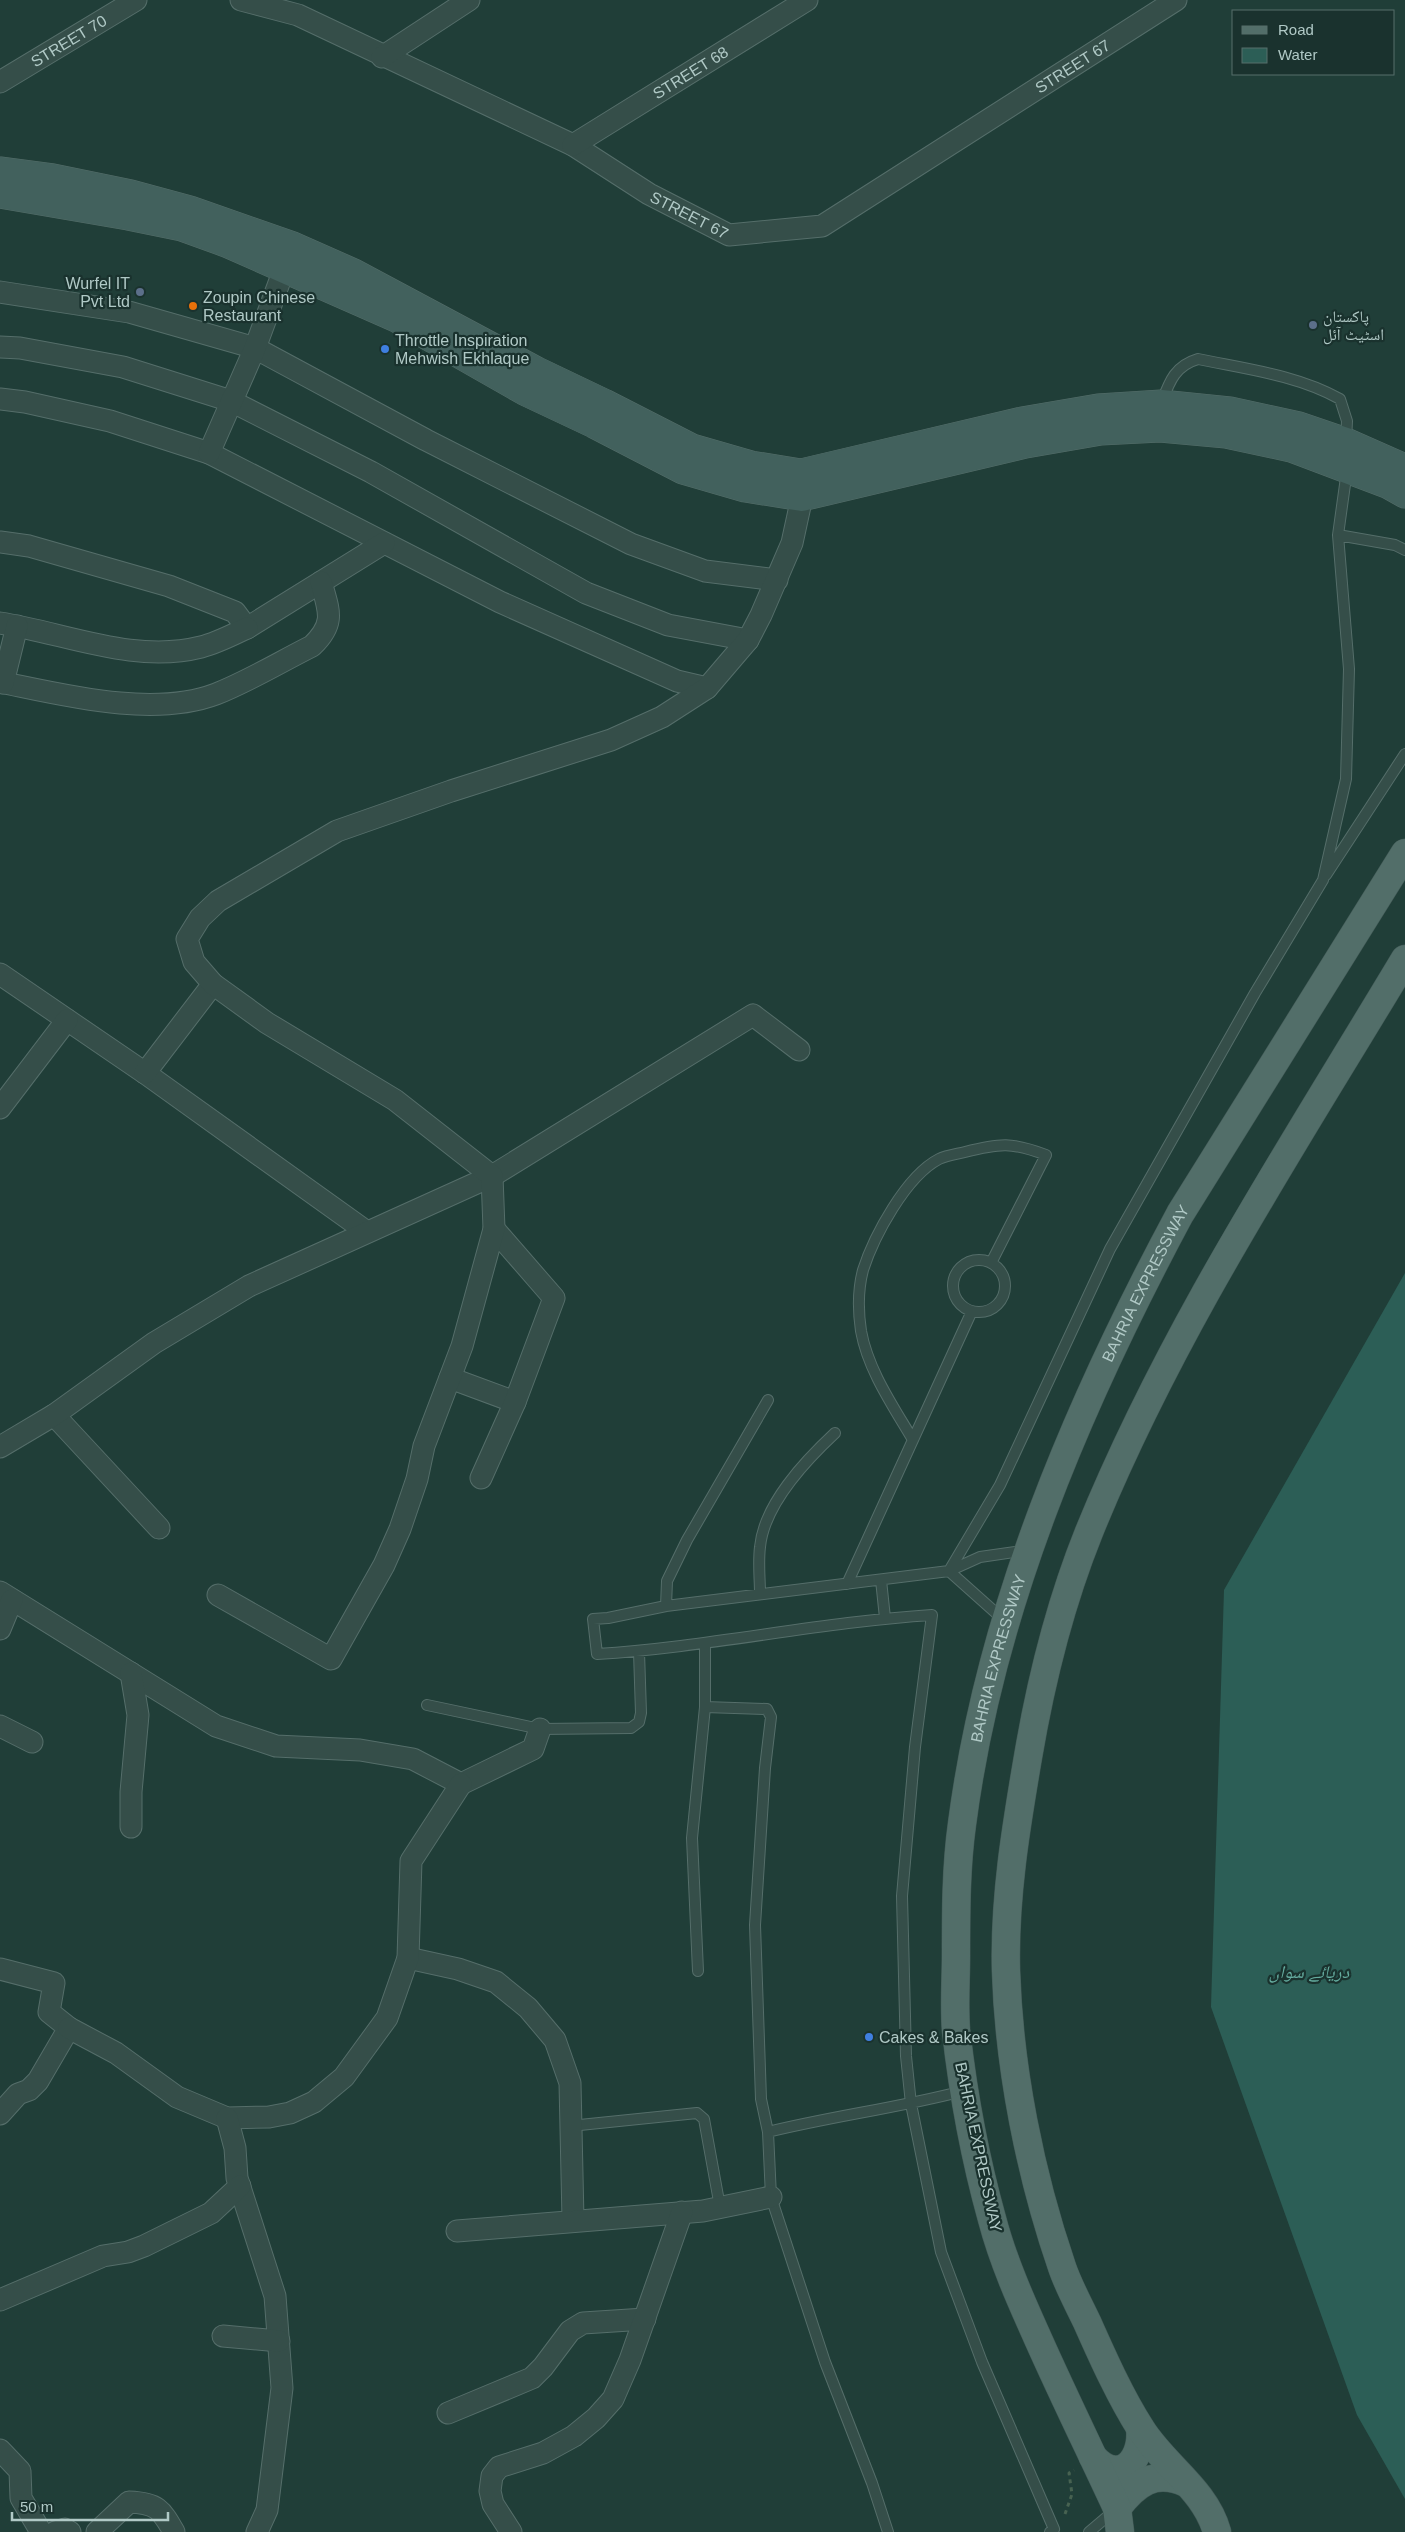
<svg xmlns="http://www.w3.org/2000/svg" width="1405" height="2532" font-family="Helvetica,'Noto Naskh Arabic',sans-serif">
  <rect width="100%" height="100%" fill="#203e38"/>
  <path fill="#2c5e56" d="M1405 1273V2499L1357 2415 1211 2007 1224 1590Z"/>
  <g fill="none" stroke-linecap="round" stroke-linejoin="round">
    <g stroke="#556e6a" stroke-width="12">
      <path id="service" d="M1161 404C1169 383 1174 366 1198 359 1246 369 1297 375 1340 399L1347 421 1346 441
        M1338 535 1395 545 1405 550
        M1326 875 1405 754
        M953 1286a26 26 0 1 1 52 0a26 26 0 1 1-52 0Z
        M913 1440C893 1406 868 1370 861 1331 858 1311 858 1289 863 1270 874 1236 906 1176 939 1159 947 1155 957 1154 965 1152 1000 1143 1012 1142 1046 1155L991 1263
        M949 1571 1000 1485 1110 1249 1255 993 1323 880 1346 779 1349 669 1338 535 1347 470
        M949 1571 980 1557 1028 1550
        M881 1580 885 1618
        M847 1584 972 1311
        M760 1594C760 1579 758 1563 760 1547 764 1504 805 1461 835 1433
        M666 1606 667 1581 687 1540 768 1400
        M1005 1621 949 1571 666 1606 608 1618 593 1619 597 1654C709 1647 820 1622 932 1615L915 1747 902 1896 906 2056 911 2104 941 2252 982 2362 1054 2529 1050 2532
        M427 1705 540 1729 631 1728 639 1722 641 1713 639 1652
        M705 1707 767 1709 771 1717 765 1768 755 1925 761 2099 768 2132 771 2197 825 2362 872 2483 888 2532
        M698 1971 692 1838 705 1707V1644
        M570 2126 697 2113 704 2119 720 2207
        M768 2132C833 2116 898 2108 963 2091
        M1089 2532 1115 2510"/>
    </g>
    <g stroke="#556e6a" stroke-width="23">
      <g id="minor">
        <path id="s1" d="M241 0 298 15 573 145 649 194 729 235 822 226 1176 0"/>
        <path d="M382 57 469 0"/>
        <path id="s2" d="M0 82 136 0"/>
        <path id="s3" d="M573 145 807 0"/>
        <path d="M0 292 129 312 255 348 426 440 631 544 705 571 777 580"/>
        <path d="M0 347 20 348 123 367 231 401 371 472 586 593 668 625 748 640"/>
        <path d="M0 399 25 402 110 421 209 453 500 602 677 681 707 688"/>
        <path d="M209 453 255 348 289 256"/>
        <path d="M0 542 29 546 169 586 235 612 247 628 384 543"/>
        <path d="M0 623C65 633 134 664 201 647 217 643 232 635 247 628"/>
        <path d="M0 682C64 695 153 718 216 694 249 681 280 662 312 646 336 623 329 611 321 582"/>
        <path d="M3 683 17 626"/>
        <path d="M0 974 145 1073 367 1232"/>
        <path d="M145 1073 213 984"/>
        <path d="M0 1108 67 1020"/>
        <path d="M450 1378 515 1402"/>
        <path d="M54 1415 159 1528"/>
        <path d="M0 1447 54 1415 154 1343 249 1286 492 1176 753 1015 799 1050"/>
        <path d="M481 1478 515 1402 554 1298 494 1229"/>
        <path d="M0 1592 216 1726 276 1746 360 1750 413 1759 461 1784 533 1749 540 1729"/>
        <path d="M218 1595 331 1659 384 1565 400 1529 417 1479 424 1446 462 1346 494 1229 492 1176 395 1100 267 1023 213 984 194 962 187 939 200 918 218 901 337 831 451 791 611 740 662 717 707 688 748 640 761 615 792 543 802 497"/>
        <path d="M0 1629 12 1600"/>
        <path d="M131 1673 138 1715 131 1792V1827"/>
        <path d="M0 1726 32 1742"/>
        <path d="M408 1958 458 1969 496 1982 528 2008 555 2040 570 2083 573 2220"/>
        <path d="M0 1969 54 1983 49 2012 69 2028 38 2081 29 2090 18 2094 0 2114"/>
        <path d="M69 2028 116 2053 177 2097 227 2118 269 2117 290 2113 314 2102 344 2077 387 2018 408 1958 411 1861 461 1784"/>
        <path d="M227 2118 235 2148 237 2178 275 2296 282 2388 267 2510 257 2532"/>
        <path d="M457 2231 703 2211 771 2197"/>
        <path d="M0 2300 103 2256 128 2252 144 2246 211 2213 240 2186"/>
        <path d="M223 2336 279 2341"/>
        <path d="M448 2413 532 2378 543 2367 570 2331 583 2323 645 2319"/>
        <path d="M0 2450 20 2471 21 2498 41 2532"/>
        <path d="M55 2532 65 2529 70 2532"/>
        <path d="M97 2532 129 2502C157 2503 161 2509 174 2532"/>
        <path d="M511 2532 493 2504 490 2491 492 2476 499 2467 543 2453 574 2436 596 2418 613 2399 630 2360 682 2212"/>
      </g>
    </g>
    <g stroke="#556e6a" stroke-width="29">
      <path id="secondary" d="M0 171 53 178 131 194 190 210 293 246 354 273 537 371 604 403 692 448 751 465 801 473 1022 421 1098 408 1161 404 1230 411 1299 426 1346 442 1405 468
        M0 194 128 216 182 227 226 243 396 318 526 392 594 424 683 470 745 488 802 497 1026 444 1101 431 1160 428 1226 434 1291 448 1389 485 1405 494"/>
    </g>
    <g stroke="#415956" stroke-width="29">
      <g id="primary">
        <path d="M1093 2457C1120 2487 1144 2459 1140 2428"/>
        <path d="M1117 2508C1136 2483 1155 2469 1186 2483"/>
        <path id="s4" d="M1120 2532 1117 2508C1091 2452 1064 2397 1039 2341 1021 2301 1003 2261 992 2219 975 2158 963 2093 956 2030 954 2005 956 1980 956 1955 956 1911 956 1867 962 1824 990 1609 1078 1404 1180 1214L1405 853"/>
        <path d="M1217 2532C1205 2489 1164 2466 1141 2429 1120 2396 1103 2358 1087 2322 1078 2303 1068 2285 1062 2267 1030 2174 1009 2068 1006 1971 1004 1899 1016 1827 1028 1757 1041 1680 1060 1604 1089 1532 1171 1330 1293 1146 1405 959"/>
      </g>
    </g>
    <path stroke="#476251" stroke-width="3" stroke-dasharray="4 4" stroke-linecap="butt" d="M1065 2514 1072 2494 1069 2473 1074 2470"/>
    <use href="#service" stroke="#354e49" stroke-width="10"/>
    <use href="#minor" stroke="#354e49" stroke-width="21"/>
    <use href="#secondary" stroke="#42615d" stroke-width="28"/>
    <use href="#primary" stroke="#526e69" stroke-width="28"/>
  </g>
  <g fill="#5c6f8a" stroke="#1a322e" stroke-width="2">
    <circle cx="140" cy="292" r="5"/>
    <circle cx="1313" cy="325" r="5"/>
  </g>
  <circle fill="#e8710a" stroke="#1a322e" stroke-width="2" cx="193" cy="306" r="5"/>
  <g fill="#3f7fe0" stroke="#1a322e" stroke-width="2">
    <circle cx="385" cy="349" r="5"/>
    <circle cx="869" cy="2037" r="5"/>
  </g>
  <g text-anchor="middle" stroke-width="4.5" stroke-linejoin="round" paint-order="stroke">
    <g font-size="16" fill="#b0c9c6" stroke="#1a322e">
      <text dy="6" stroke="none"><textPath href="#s2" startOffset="80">STREET 70</textPath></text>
      <text dy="6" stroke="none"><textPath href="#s1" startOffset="934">STREET 67</textPath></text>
      <text dy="6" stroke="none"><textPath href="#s3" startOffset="138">STREET 68</textPath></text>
      <text dy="6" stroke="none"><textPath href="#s1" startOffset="499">STREET 67</textPath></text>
      <text dy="6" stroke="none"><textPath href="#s4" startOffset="1312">BAHRIA EXPRESSWAY</textPath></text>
      <text dy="6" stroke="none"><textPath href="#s4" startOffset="908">BAHRIA EXPRESSWAY</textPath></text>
      <text transform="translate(979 2147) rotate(78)" y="6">BAHRIA EXPRESSWAY</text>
    </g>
    <g font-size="16" fill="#b0c9c6" stroke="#1a322e" text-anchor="start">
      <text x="130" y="289" text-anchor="end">Wurfel IT<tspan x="130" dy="18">Pvt Ltd</tspan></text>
      <text x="203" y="303">Zoupin Chinese<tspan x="203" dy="18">Restaurant</tspan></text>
      <text x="1323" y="322">پاکستان<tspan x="1323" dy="18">اسٹیٹ آئل</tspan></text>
      <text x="395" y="346">Throttle Inspiration<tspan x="395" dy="18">Mehwish Ekhlaque</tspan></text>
      <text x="879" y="2043">Cakes &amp; Bakes</text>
    </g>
    <g font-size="18" font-style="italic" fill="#65ac9f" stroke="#1a322e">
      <text x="1309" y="1978">دریائے سواں</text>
    </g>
  </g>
  <rect x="1232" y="10" width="162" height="65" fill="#1a322e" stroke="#566e6b"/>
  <rect x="1242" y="26" width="25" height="8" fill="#526e69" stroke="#566e6b"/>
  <text x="1278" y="35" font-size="15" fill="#b0c9c6">Road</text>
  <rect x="1242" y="48" width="25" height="15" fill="#2c5e56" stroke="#566e6b"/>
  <text x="1278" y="60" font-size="15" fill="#b0c9c6">Water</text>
  <path d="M12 2512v8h156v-8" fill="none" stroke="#b0c9c6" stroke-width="2.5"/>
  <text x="20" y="2512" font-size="15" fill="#b0c9c6" stroke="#1a322e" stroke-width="4" paint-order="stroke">50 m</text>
</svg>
